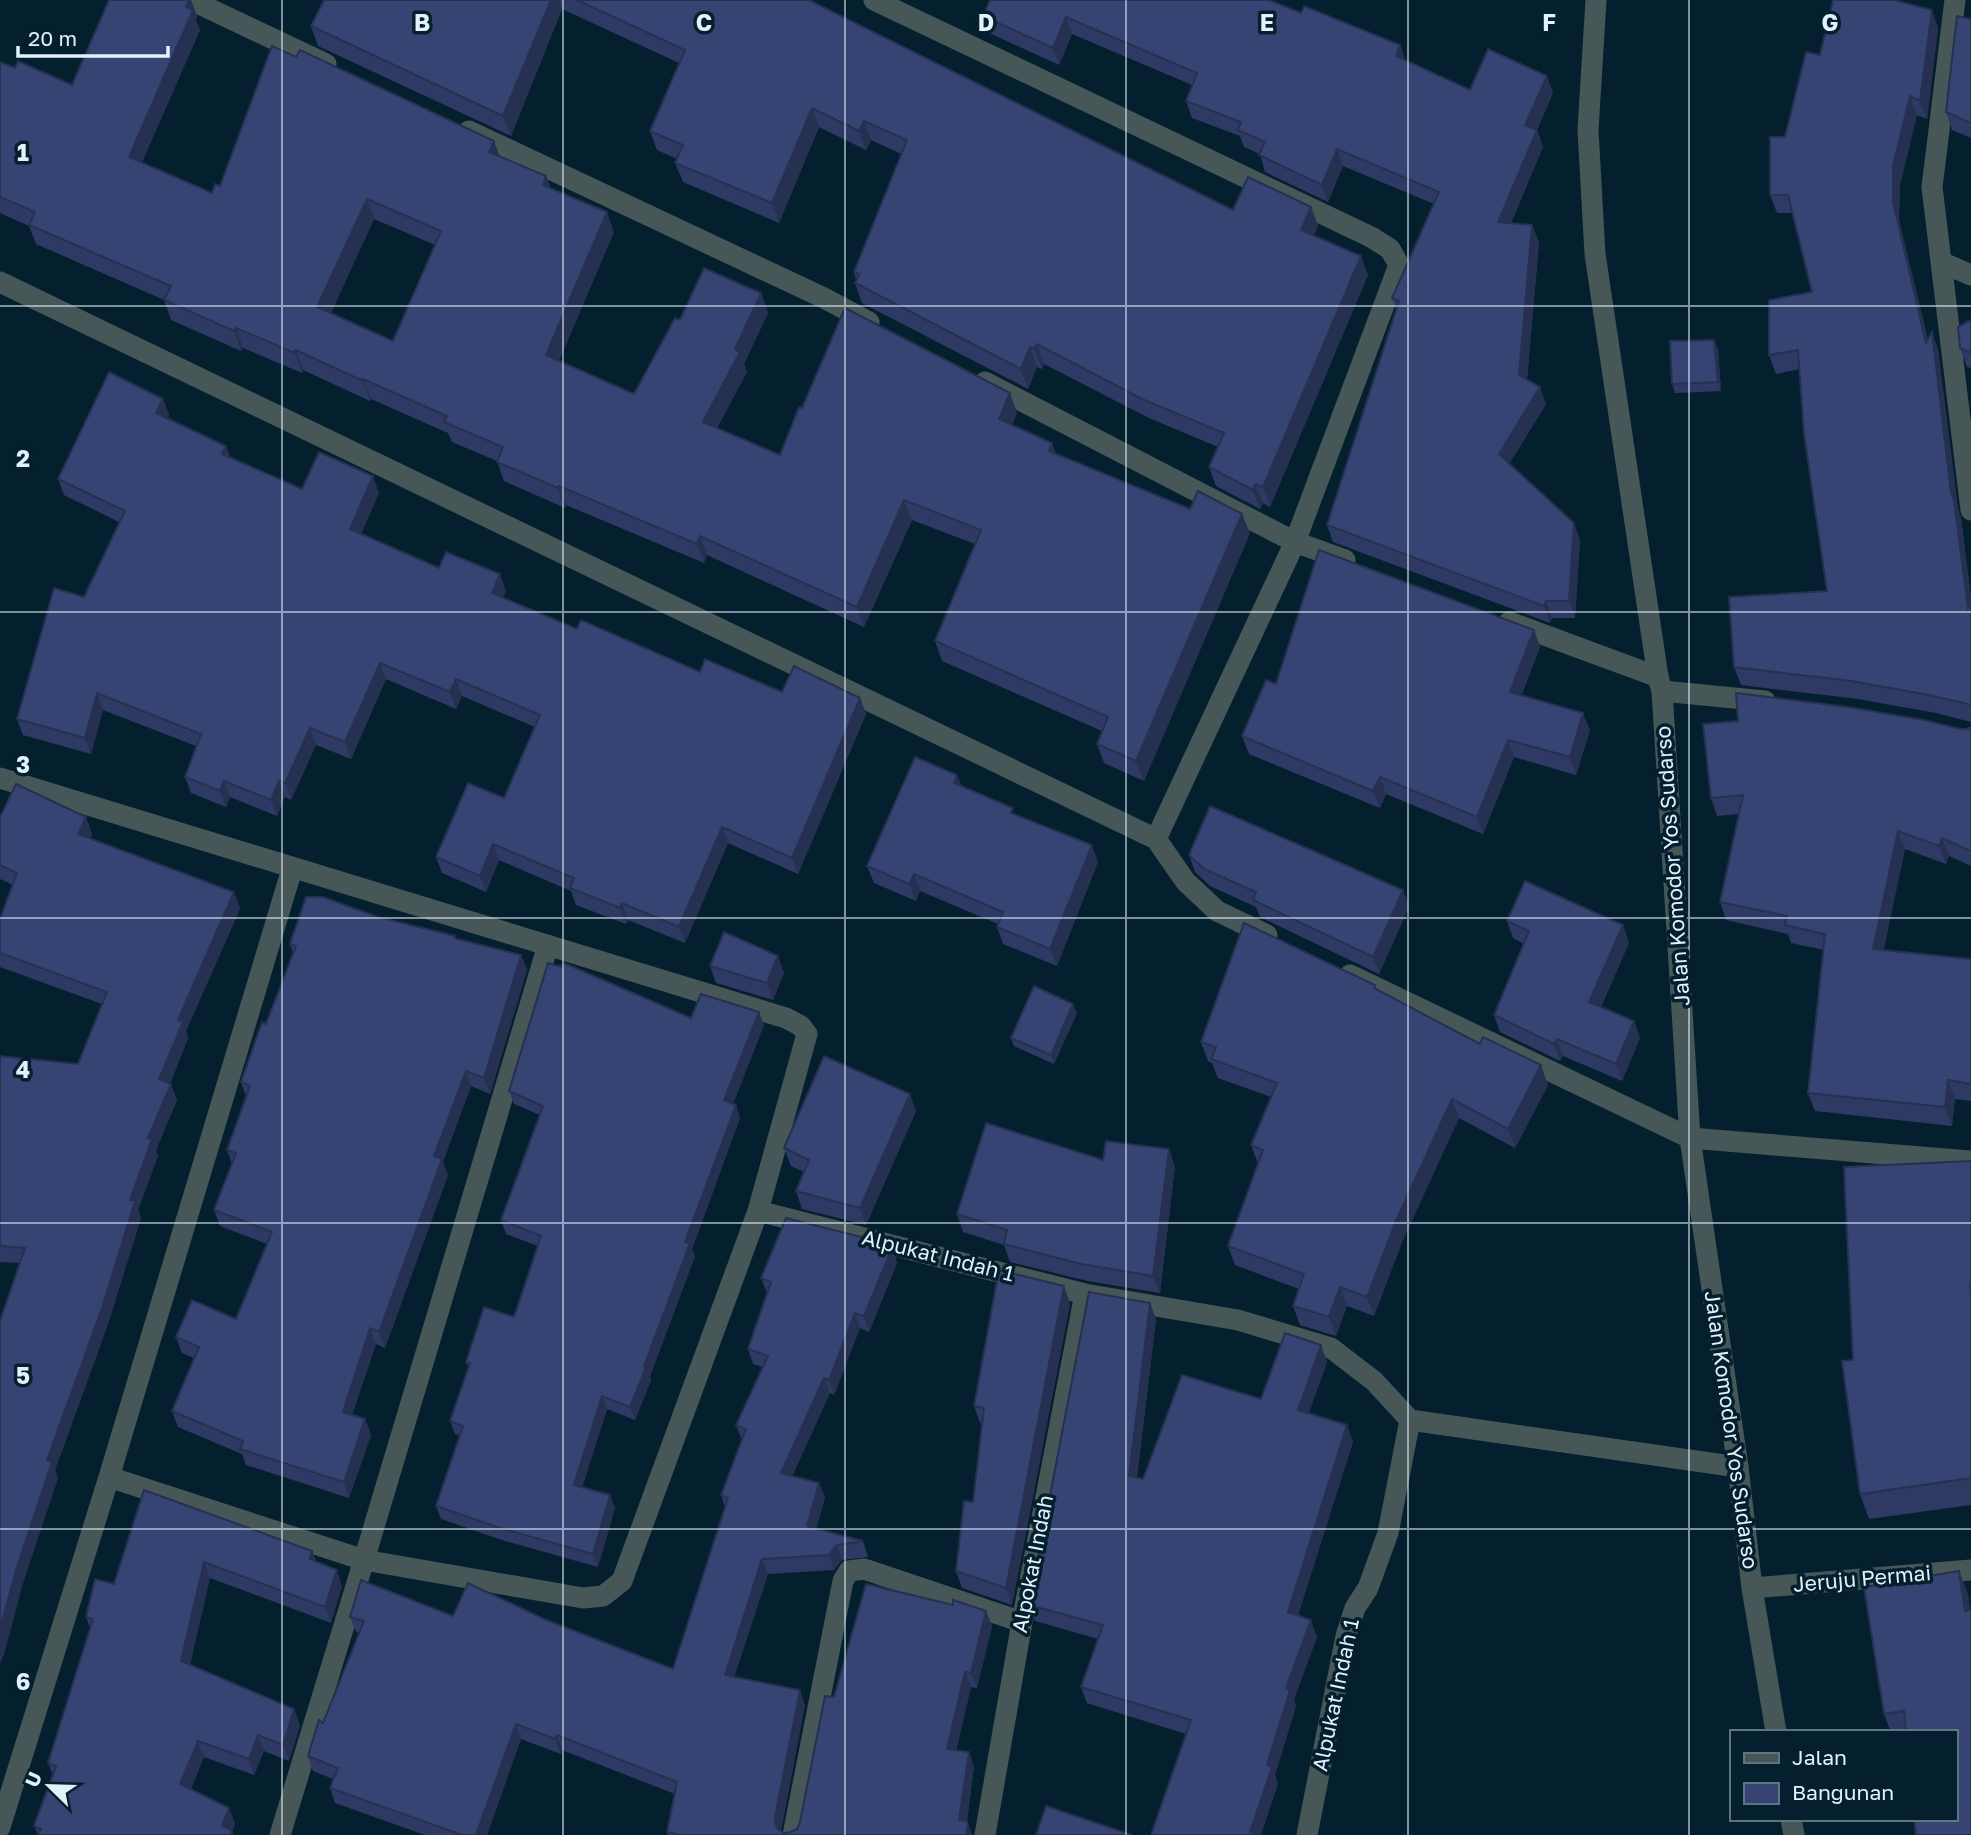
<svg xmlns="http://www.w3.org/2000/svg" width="1971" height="1835" font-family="'Golos Text',sans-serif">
  <rect width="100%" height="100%" fill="#04202f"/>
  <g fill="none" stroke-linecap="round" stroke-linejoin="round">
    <path stroke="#475758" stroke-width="21" d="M191 0 326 64
      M874 0 1371 237 1390 249 1399 265 1295 542 1156 839
      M1955 0 1932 187 1971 510
      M469 131 824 298 869 322
      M1941 262 1971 275
      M0 282 1156 839 1186 882 1217 911 1267 935
      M985 382 1295 542 1345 560
      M1509 622 1658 677
      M1662 691 1765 701
      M0 778 786 1018 801 1026 807 1034 758 1211 622 1581 603 1596 583 1598 364 1560 109 1477
      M1350 975 1690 1138 1971 1161
      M758 1211 1085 1294 1238 1320 1331 1348 1374 1381 1410 1420 1388 1533 1368 1588 1355 1608 1346 1636 1307 1835
      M1410 1420 1738 1467
      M1752 1588 1971 1570
      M0 1827 109 1477 292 869
      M280 1835 364 1560 548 945
      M793 1835 843 1581 849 1571 864 1569 1022 1622
      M985 1835 1022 1622 1085 1294"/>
    <path stroke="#475758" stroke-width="21" d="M1596 0 1588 130 1595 254 1658 677 1662 691 1690 1138 1738 1467 1752 1588 1776 1732
      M1791 1819 1794 1835"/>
  </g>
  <path fill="#2e3a63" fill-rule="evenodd" d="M109 0H191L197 17 196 20 200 30 142 162 212 193 220 186 494 141 499 156 546 176 551 189 614 232 559 361 634 394 680 320 761 293 768 313 744 364 747 372 717 428 780 455 802 408 1017 413 1012 425 1052 443 1056 454 1250 533 1144 781 1104 763 1097 744 1102 731 942 661 935 641 975 544 912 520 864 627 707 555 704 563 566 505 565 508 504 481 497 461 452 442 448 433 371 399 370 401 303 370 302 373 243 348 241 351 171 320 164 300 36 244 29 226 0 213V62L15 68 72 85ZM374 219 435 245 393 341 331 313Z
    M324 0H809L1233 210 1311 207 1318 226 1314 235 1368 275 1270 507 1263 503 1260 509 1216 486 1209 467 1218 447 1149 418 1044 364 1042 369 1037 367 1028 389 862 303 855 283 856 280 854 272 901 154 871 140 866 150 819 127 779 223 683 182 675 163 677 159 657 150 650 131 679 63 562 9 511 136 318 46 311 26Z
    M990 0 1406 61 1470 90 1553 93 1537 130 1543 147 1511 223 1539 242 1527 379 1546 404 1509 464 1574 523 1580 540 1575 618H1552L1550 623 1333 542 1327 525 1396 309 1392 298 1434 204 1343 166 1328 202 1265 172 1260 154 1244 147 1240 136 1192 118 1186 101 1192 85 1072 34 1059 65 989 33 983 16Z
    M1971 19V138L1952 130 1946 112Z
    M1938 28 1927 119 1917 115 1900 184 1899 220 1928 340 1932 332 1938 350 1958 509 1961 518 1971 598V722L1936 713 1858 699 1741 685 1734 667 1827 591 1800 369 1776 374 1769 355 1812 292 1793 213H1777L1770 195 1785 137 1820 55Z
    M1971 320V368L1967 367 1960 348Z
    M1714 340 1718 349 1721 391 1675 393 1672 384Z
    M163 399 169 415 168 418 226 446 230 457 302 489 379 493 361 534 439 568 506 591 503 598 577 629 700 672 782 692 860 698 866 714 798 874 728 843 685 943 628 920 626 924 576 905 571 891 499 860 486 892 442 873 436 857 504 798 535 727 462 696 456 709 386 679 351 759 316 745 291 800 285 797 277 816 230 797 226 807 191 793 185 777 196 746 103 710 91 754 23 735 17 719 84 597 119 522 64 495 58 479Z
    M1540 647 1521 696 1590 730 1576 775 1514 757 1483 834 1386 794 1380 808 1249 754 1242 736 1276 684Z
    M1971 727V866L1949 856 1946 864 1905 849 1883 950 1971 959V1101L1955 1099 1952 1126 1815 1111 1808 1093 1824 950 1791 943 1788 934 1726 920 1720 902 1739 814 1717 816 1711 798 1961 729H1967Z
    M957 775 961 786 1098 862 1057 966 1003 944 997 927 998 924 920 891 916 901 874 883 867 866Z
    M0 817H86L92 834 90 839 234 892 240 909 186 1031 188 1038 170 1084 177 1100 156 1150 158 1156 138 1210 141 1218 108 1324 55 1470 58 1478 22 1586 4 1654 0 1663V1321L20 1263 0 1262V1056L78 1064 102 1004 0 967V919L13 885 0 879Z
    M1189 855 1403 890 1409 907 1379 974 1260 917 1256 907 1210 886 1195 872Z
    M378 917 456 939 521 955 527 970 490 1094 471 1086 443 1162 448 1175 385 1348 376 1344 352 1415 365 1419 371 1435 349 1498 246 1465 242 1454 178 1427 172 1411 194 1358 182 1353 176 1337 236 1319 267 1244 220 1226 214 1210 232 1164 227 1150 246 1096 241 1082 266 1024 293 953 290 944Z
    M1507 921 1623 925 1629 943 1601 1007 1634 1021 1640 1038 1622 1081 1563 1056 1560 1061 1500 1032 1494 1015 1524 944 1513 938Z
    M710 966 784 973 773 1000 716 983Z
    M1375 985 1376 989 1548 1085 1515 1148 1459 1118 1402 1242 1374 1316 1347 1306 1336 1336 1300 1325 1293 1306 1299 1289 1235 1265 1228 1246 1258 1164 1251 1145 1271 1097 1218 1078 1212 1063 1208 1061 1201 1042Z
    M1077 1013 1054 1064 1014 1046 1011 1038Z
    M691 1018 764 1025 733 1104 736 1105 740 1118 692 1249 695 1256 650 1376 651 1380 635 1420 607 1409 582 1487 610 1495 615 1508 598 1567 505 1541 441 1519 436 1506 460 1436 455 1434 450 1421 469 1368 466 1362 514 1317 538 1246 506 1234 501 1220 540 1115 514 1104 509 1091Z
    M916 1111 866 1225 802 1209 796 1191 804 1172 791 1166 784 1148Z
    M1103 1160 1175 1166 1160 1293 1088 1281 1010 1262 1004 1245 963 1232 957 1214Z
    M1971 1161V1505L1869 1519 1860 1494Z
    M892 1248 897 1263 869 1332 860 1328 834 1395 830 1393 792 1476 819 1483 825 1498 816 1529 863 1541 868 1557 842 1560 834 1570 768 1574 734 1677 805 1705 781 1830 784 1833 791 1832 797 1829 800 1822 834 1697 992 1626 977 1688 971 1687 956 1751 974 1767 967 1821 972 1835H668L667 1832 675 1794 562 1750 561 1754 521 1739 487 1835H425L335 1803 330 1788 333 1779 313 1771 308 1756 323 1723 359 1633 356 1632 350 1617 453 1616 544 1619 673 1669 725 1507 721 1495 742 1440 736 1425 763 1367 753 1364 748 1349 767 1293 761 1278Z
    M1150 1303 1156 1319 1137 1478 1143 1479 1261 1399 1321 1345 1327 1362 1308 1413 1347 1425 1353 1442 1298 1615 1317 1637 1294 1699 1296 1706 1275 1775 1278 1784 1186 1734 1087 1703 1081 1687 1098 1639 1035 1621 1029 1605Z
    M1070 1304 1012 1605 962 1588 956 1571 973 1502 982 1423H980L974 1406Z
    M144 1490 312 1551 316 1562 342 1586 331 1623 210 1578 190 1665 300 1725 289 1761 264 1751 254 1775 204 1757 191 1789 229 1808 235 1824 232 1831 234 1835H38L34 1826 53 1776 48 1763 90 1628 86 1617 114 1584Z
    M1968 1594 1970 1611 1955 1732H1891L1884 1714Z"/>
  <path fill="#263050" d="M189 0H191L197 17 196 20 200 30 136 176 129 157Z
    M551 0H559L562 9 511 136 503 116Z
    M1932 10 1938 28 1927 119 1920 101Z
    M1066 17 1072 34 1059 65 1053 48Z
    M1400 45 1406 62 1396 56Z
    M1547 76 1553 93 1531 142 1525 125Z
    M1910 96 1917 115 1900 184 1899 220 1933 361 1926 343 1893 202V166Z
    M812 108 819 127 779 223 772 203Z
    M864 121 871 140 866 150 859 131Z
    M1537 130 1543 147 1504 239 1498 222Z
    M494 141 501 160 489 152Z
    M1337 149 1343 166 1328 202 1322 185Z
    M546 176 553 195 543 185Z
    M367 199 374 219 324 327 317 307Z
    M1311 207 1318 226 1308 249 1301 230Z
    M607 212 614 232 553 375 546 355Z
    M1532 225 1539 242 1526 392 1519 375Z
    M1361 256 1368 275 1270 507 1263 487Z
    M761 293 768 313 744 364 747 372 710 441 703 422Z
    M236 328 243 348 241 351 234 331Z
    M1932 332 1938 350 1958 509 1961 518 1971 598V617L1968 608 1951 493Z
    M1714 340 1718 349 1721 391 1718 382Z
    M1037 344 1044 364 1042 369 1034 349Z
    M1030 347 1037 367 1028 389 1021 369Z
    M296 350 303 370 302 373 295 353Z
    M363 379 371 399 370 401 363 381Z
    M1540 387 1546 404 1505 471 1499 454Z
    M1010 393 1017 413 1006 439 999 419Z
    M163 399 169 415 162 429 156 413Z
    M1052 443 1059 463 1049 451Z
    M226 446 232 463 222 454Z
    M373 476 379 493 355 545 350 529Z
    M1255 484 1263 503 1260 509 1253 490Z
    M559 486 566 505 565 508 558 488Z
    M904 500 912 520 864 627 857 607Z
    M1242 514 1250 533 1144 781 1136 761Z
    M1574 523 1580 540 1575 618 1569 601Z
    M700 536 707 555 704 563 697 544Z
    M500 574 506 591 498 609 492 593Z
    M1546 601 1552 618 1550 623 1544 606Z
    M1534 630 1540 647 1516 710 1510 692Z
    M380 663 386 679 351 759 345 742Z
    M456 679 462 696 456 709 450 692Z
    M97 693 103 710 91 754 85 738Z
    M860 698 866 714 798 874 792 858Z
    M1583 713 1590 730 1576 775 1570 757Z
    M310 728 316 745 291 800 285 783Z
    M1508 740 1514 757 1483 834 1477 817Z
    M957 775 964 792 954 783Z
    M1380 777 1386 794 1380 808 1373 791Z
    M224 781 230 797 226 807 220 791Z
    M279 781 285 797 277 816 271 800Z
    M86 817 92 834 84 851 78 834Z
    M722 827 728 843 685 943 679 927Z
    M1898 831 1905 849 1880 968 1873 949Z
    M1942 838 1949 856 1946 864 1939 846Z
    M493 844 499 860 486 892 480 876Z
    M1092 845 1098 862 1057 966 1050 949Z
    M914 874 920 891 916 901 909 884Z
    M1403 890 1409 907 1379 974 1373 957Z
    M234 892 240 909 186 1031 188 1038 165 1096 159 1079 178 1020Z
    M622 903 628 920 626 924 620 908Z
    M1623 925 1629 943 1595 1019 1589 1002Z
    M521 955 527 970 490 1094 484 1078Z
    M778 956 784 973 773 1000 767 983Z
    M1073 1004 1077 1013 1054 1064 1051 1055Z
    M759 1012 764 1025 729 1113 724 1100Z
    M1634 1021 1640 1038 1622 1081 1616 1064Z
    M1557 1039 1563 1056 1560 1061 1554 1044Z
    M1541 1065 1548 1085 1515 1148 1508 1129Z
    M466 1071 471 1086 443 1162 448 1175 385 1348 379 1332 434 1156Z
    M1948 1080 1955 1099 1952 1126 1945 1107Z
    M171 1084 177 1100 156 1150 158 1156 138 1210 141 1218 108 1324 55 1470 58 1478 22 1586 4 1654 0 1663V1629L47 1460 130 1200 148 1138Z
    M910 1094 916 1111 866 1225 860 1208Z
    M1452 1099 1459 1118 1402 1242 1374 1316 1367 1297 1395 1223Z
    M736 1105 740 1118 692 1249 695 1256 650 1376 651 1380 635 1420 630 1407 685 1242Z
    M1169 1149 1175 1166 1160 1293 1153 1276Z
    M892 1248 897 1263 869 1332 864 1316Z
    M1064 1286 1070 1304 1012 1605 1006 1588Z
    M1340 1287 1347 1306 1336 1336 1329 1317Z
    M1150 1303 1156 1319 1135 1492 1129 1476Z
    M855 1313 860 1328 834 1395 829 1380Z
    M370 1328 376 1344 348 1427 343 1412Z
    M1321 1345 1327 1362 1304 1427 1298 1410Z
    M824 1378 830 1393 787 1488 781 1473Z
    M602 1396 607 1409 579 1498 574 1485Z
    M365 1419 371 1435 349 1498 344 1482Z
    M1347 1425 1353 1442 1294 1628 1288 1612Z
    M819 1483 825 1498 812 1541 807 1526Z
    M610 1495 615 1508 598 1567 593 1554Z
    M837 1545 842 1560 834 1570 829 1555Z
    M312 1551 318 1567 310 1559Z
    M762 1559 768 1574 730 1690 725 1675Z
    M204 1562 210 1578 187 1677 181 1661Z
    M337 1570 342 1586 331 1623 325 1607Z
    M1959 1571 1968 1594 1971 1616 1965 1611Z
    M986 1611 992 1626 977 1688 971 1673Z
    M1311 1620 1317 1637 1294 1699 1296 1706 1275 1775 1278 1784 1261 1835 1250 1832 1286 1688Z
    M965 1672 971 1687 952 1764 947 1749Z
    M800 1690 805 1705 780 1832 775 1823V1817Z
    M294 1709 300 1725 289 1761 283 1745Z
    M516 1724 521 1739 487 1835H476Z
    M258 1735 264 1751 254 1775 249 1759Z
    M557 1735 562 1750 561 1754 555 1739Z
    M198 1741 204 1757 186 1800 180 1784Z
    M969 1752 974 1767 965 1835 959 1820Z
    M229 1808 235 1824 232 1831 234 1835H225L222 1826Z
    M967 1821 972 1835H966Z"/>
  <path fill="#364473" stroke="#263050" stroke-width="2" fill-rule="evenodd" d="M109 0H189L186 7 193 10 129 157 212 193 215 184 220 186 272 46 296 57 300 50 494 141 489 152 546 176 543 185 607 212 546 355 634 394 675 318 680 320 704 268 761 293 735 349 740 352 703 422 780 455 799 407 802 408 845 308 1010 393 999 419 1052 443 1049 451 1190 509 1198 491 1242 514 1136 761 1097 744 1108 717 935 641 981 530 904 500 857 607 700 536 697 544 559 486 558 488 497 462 503 447 444 422 447 416 363 379V381L296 350 295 353 236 328 234 331 164 300 171 286 29 225 35 212 0 197V62L15 68 18 61 72 85ZM367 199 441 231 393 341 317 307Z
    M324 0H551L503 116 311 26Z
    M577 0H809L1233 210 1248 177 1311 207 1301 230 1361 256 1263 487 1255 484 1253 490 1209 467 1224 433 1142 399 1037 344 1034 349 1030 347 1021 369 855 283 859 274 854 272 907 140 864 121 859 131 812 108 772 203 675 163 683 145 650 131 685 50Z
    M990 0H1269L1301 13 1304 6 1400 45 1396 56 1470 90 1488 49 1547 76 1525 125 1537 130 1498 222 1532 225 1519 375 1540 387 1499 454 1574 523 1569 601H1546L1544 606 1327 525 1399 301 1392 298 1439 192 1337 149 1322 185 1259 155 1265 142 1238 130 1241 122 1186 101 1197 73 1066 17 1053 48 983 16Z
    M1833 0H1894L1932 10 1920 101 1910 96 1893 166V202L1926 343 1932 332 1951 493 1954 500 1968 608 1971 601V706L1968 704 1929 695 1851 681 1734 667 1729 597 1827 591 1804 434 1798 350 1769 355V300L1812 292 1788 195H1770V137H1785L1806 52 1820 55Z
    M1957 16 1971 19V123L1946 112Z
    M1971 320V353L1960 348 1958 327Z
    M1714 340 1718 382 1672 384 1670 341Z
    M109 372 163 399 156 413 226 446 222 454 302 489 319 452 373 476 350 529 439 568 446 552 500 574 492 593 577 629 581 620 700 672 705 659 782 692 794 666 860 698 792 858 722 827 679 927 622 903 620 908 570 888 574 878 493 844 480 876 436 857 468 783 504 798 540 715 456 679 450 692 380 663 345 742 310 728 285 783 279 781 271 800 224 781 220 791 185 777 201 734 97 693 85 738 17 719 54 588 84 597 125 511 58 479Z
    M1319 550 1534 630 1510 692 1583 713 1570 757 1508 740 1477 817 1380 777 1373 791 1242 736 1266 680 1276 684Z
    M1736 693 1848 707 1924 720 1961 729H1967L1971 727V851L1942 838 1939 846 1898 831 1873 949 1971 959V1084L1948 1080 1945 1107 1808 1093 1825 934 1785 925 1787 916 1720 902 1743 795 1711 798 1703 724 1738 721Z
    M915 757 957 775 954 783 1013 808 1011 813 1092 845 1050 949 997 927 1003 912 914 874 909 884 867 866Z
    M16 784 86 817 78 834 234 892 178 1020 183 1022 159 1079 171 1084 148 1138 152 1139 130 1200 135 1201 102 1308 47 1460 52 1462 16 1570 0 1629V1321L25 1248 0 1246V1056L78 1064 107 992 0 953V919L17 873 0 865V817Z
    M1210 806 1403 890 1373 957 1253 900 1256 892 1204 869 1189 855Z
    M1525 881 1623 925 1589 1002 1634 1021 1616 1064 1557 1039 1554 1044 1494 1015 1529 931 1507 921Z
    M306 897H323L378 917 455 936 454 938 521 955 484 1078 466 1071 434 1156 442 1159 379 1332 370 1328 343 1412 365 1419 344 1482 240 1449 243 1441 172 1411 199 1347 176 1337 192 1300 236 1319 272 1232 214 1210 236 1153 227 1150 250 1086 241 1082 262 1022 266 1024 296 946 290 944Z
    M1244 923 1375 985 1374 988 1480 1044 1483 1037 1541 1065 1508 1129 1452 1099 1395 1223 1367 1297 1340 1287 1329 1317 1293 1306 1304 1274 1228 1246 1263 1150 1251 1145 1277 1083 1211 1059 1216 1047 1201 1042Z
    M724 932 778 956 767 983 710 966Z
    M548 963 562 967 564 963 691 1018 701 994 759 1012 724 1100 736 1105 685 1242 690 1243 644 1366 646 1367 630 1407 602 1396 574 1485 610 1495 593 1554 500 1528 436 1506 463 1426 450 1421 470 1363 466 1362 484 1307 514 1317 541 1236 501 1220 543 1106 509 1091Z
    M1034 986 1073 1004 1051 1055 1011 1038Z
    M824 1056 910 1094 860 1208 796 1191 809 1160 784 1148Z
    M986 1123 1103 1160 1106 1141 1169 1149 1153 1276 1081 1264 1004 1244 1007 1230 957 1214Z
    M1971 1161V1284H1970L1971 1294V1478L1860 1494 1842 1361 1853 1360 1844 1167Z
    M786 1218 873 1240 892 1248 864 1316 855 1313 829 1380 824 1378 781 1473 819 1483 807 1526 863 1541 837 1545 829 1555 762 1559 725 1675 800 1690 775 1817V1823L778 1829 784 1833 791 1832 797 1829 800 1822 825 1696 834 1697 866 1584 953 1605V1600L986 1611 971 1673 965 1672 947 1749 969 1752 959 1820 967 1821 968 1826 966 1835H681L667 1832 677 1782 557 1735 555 1739 516 1724 476 1835H462L330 1788 338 1768 308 1756 319 1720 323 1723 364 1621 350 1617 361 1580 453 1616 468 1583 544 1619 673 1669 728 1498 721 1495 746 1429 736 1425 768 1356 748 1349 771 1282 761 1278Z
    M999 1270 1064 1286 1006 1588 956 1571 964 1501 973 1502 984 1408 974 1406Z
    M1089 1292 1150 1303 1129 1476 1143 1479 1182 1375 1261 1399 1285 1333 1321 1345 1298 1410 1347 1425 1288 1612 1311 1620 1286 1688 1290 1690 1267 1765 1272 1767 1250 1832 1260 1835H1151L1191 1720 1081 1687 1103 1625 1029 1605Z
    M144 1490 312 1551 310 1559 337 1570 325 1607 204 1562 181 1661 294 1709 283 1745 258 1735 249 1759 198 1741 180 1784 229 1808 222 1826 232 1830 230 1835H38L41 1829 34 1826 56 1766 48 1763 93 1619 86 1617 95 1579 114 1584Z
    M1959 1571 1965 1611 1971 1610V1835H1916L1914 1819H1955V1732H1906L1904 1711 1884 1714 1864 1587Z
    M1046 1806 1132 1835H1036Z"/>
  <path fill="none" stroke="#e2f2fd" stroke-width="2" stroke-opacity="0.55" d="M282 0V1835M563 0V1835M845 0V1835M1126 0V1835M1408 0V1835M1689 0V1835M0 306H1971M0 612H1971M0 918H1971M0 1223H1971M0 1529H1971"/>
  <g text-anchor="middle" stroke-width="7" stroke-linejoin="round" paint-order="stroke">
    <g font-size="21" fill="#e2f2fd" stroke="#04202f">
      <text transform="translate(1673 866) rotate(-94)" y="7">Jalan Komodor Yos Sudarso</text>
      <text transform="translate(938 1256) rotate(14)" y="7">Alpukat Indah 1</text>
      <text transform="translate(1731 1430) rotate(82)" y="7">Jalan Komodor Yos Sudarso</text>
      <text transform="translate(1033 1564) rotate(-79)" y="7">Alpokat Indah</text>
      <text transform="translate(1862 1579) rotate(-5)" y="7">Jeruju Permai</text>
      <text transform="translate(1336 1695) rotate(-78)" y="7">Alpukat Indah 1</text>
    </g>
  </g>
  <g font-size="23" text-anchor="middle" font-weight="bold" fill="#e2f2fd" stroke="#04202f" stroke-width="7" stroke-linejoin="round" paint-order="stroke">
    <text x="422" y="31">B</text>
    <text x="704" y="31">C</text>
    <text x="986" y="31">D</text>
    <text x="1267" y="31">E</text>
    <text x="1549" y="31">F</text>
    <text x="1830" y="31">G</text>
    <text x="23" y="161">1</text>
    <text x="23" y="467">2</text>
    <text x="23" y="773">3</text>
    <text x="23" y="1078">4</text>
    <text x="23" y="1384">5</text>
    <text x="23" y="1690">6</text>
  </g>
  <rect x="1730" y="1730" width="228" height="91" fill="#04202f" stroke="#5d7481" stroke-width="2"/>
  <rect x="1744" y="1753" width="35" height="10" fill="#475758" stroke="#5d7481" stroke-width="2"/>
  <text x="1792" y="1765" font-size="21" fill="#e2f2fd">Jalan</text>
  <rect x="1744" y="1783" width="35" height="21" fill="#364473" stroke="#5d7481" stroke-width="2"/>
  <text x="1792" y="1800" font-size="21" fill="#e2f2fd">Bangunan</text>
  <g transform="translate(49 1786) rotate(293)" stroke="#04202f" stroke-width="5" paint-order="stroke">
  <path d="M0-5L12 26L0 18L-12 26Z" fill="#e2f2fd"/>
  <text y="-10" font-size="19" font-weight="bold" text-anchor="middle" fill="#e2f2fd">U</text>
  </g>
  <path d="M18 46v10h150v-10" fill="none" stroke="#e2f2fd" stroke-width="3.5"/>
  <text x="28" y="46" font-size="21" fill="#e2f2fd" stroke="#04202f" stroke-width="5" paint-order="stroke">20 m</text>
</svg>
